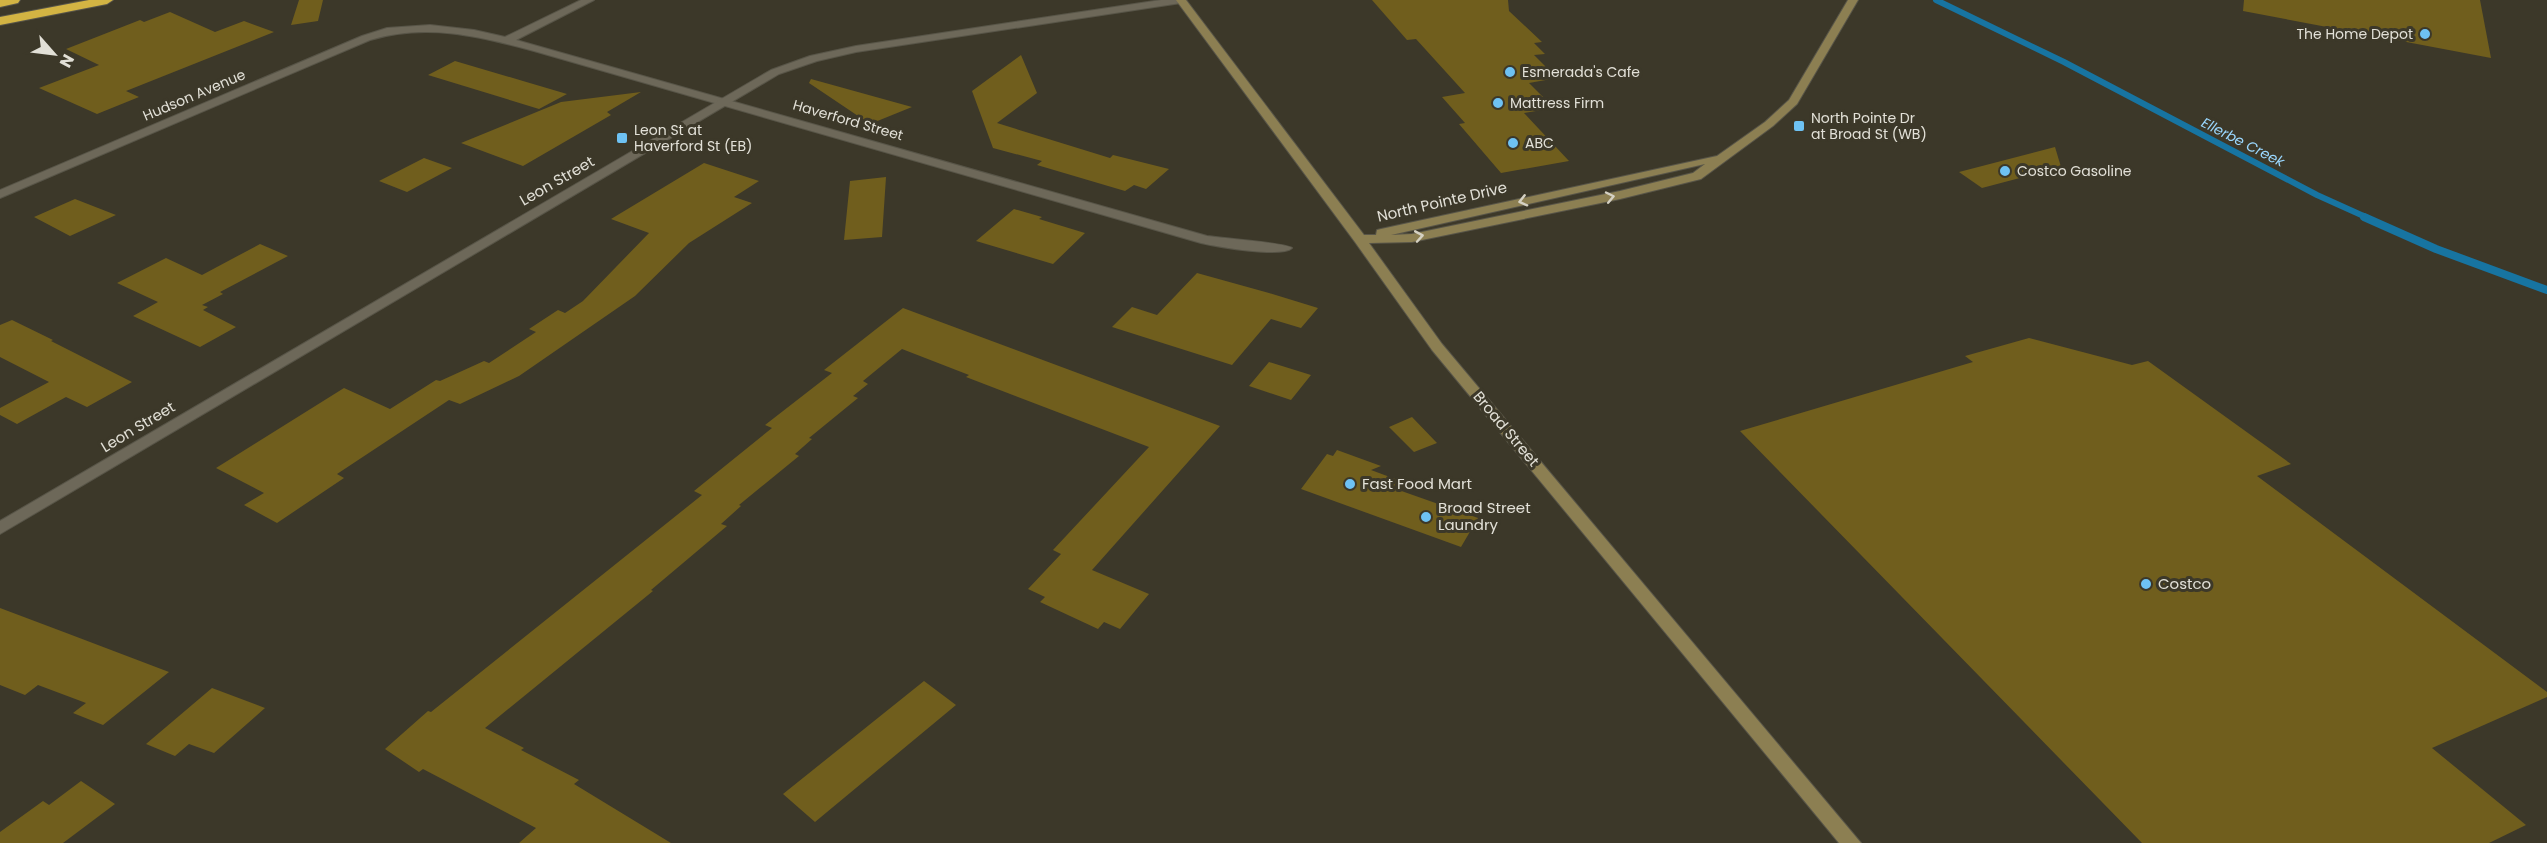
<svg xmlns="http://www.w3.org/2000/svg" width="2547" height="843" font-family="Poppins,sans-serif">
  <rect width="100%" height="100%" fill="#3c3829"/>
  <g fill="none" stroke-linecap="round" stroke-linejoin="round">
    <path stroke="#1774a1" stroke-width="6" d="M1936 0 2064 62 2317 195 2368 218"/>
    <path stroke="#1774a1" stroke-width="8" d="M2364 217 2436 249 2547 290"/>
  </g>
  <path fill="#705e1d" d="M299 0H323L318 21 291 25Z
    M1372 0H1508L1509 11 1542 42 1534 43 1545 54 1534 55 1557 78 1529 83 1554 108 1524 113 1569 161 1501 173 1459 124 1465 123 1442 97 1465 93 1416 39 1407 40Z
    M2244 0H2480L2491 58 2243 11Z
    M170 12 215 32 244 21 274 32 126 91 139 97 97 114 39 88 99 65 66 49 140 20 144 22Z
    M1021 55 1037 93 997 123 1110 158 1113 155 1169 169 1146 189 1134 185 1125 191 1037 165 1042 161 993 148 972 91Z
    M455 61 523 81 567 94 539 109 428 75Z
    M811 79 912 107 870 124 809 83Z
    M641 92 607 112 611 115 523 166 461 143 561 102Z
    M2055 147 2061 167 1982 188 1959 172Z
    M424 158 452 168 407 192 379 181Z
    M704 163 759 181 734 197 752 203 689 243 635 296 519 376 460 404 449 400 337 474 344 478 277 523 244 505 264 493 216 468 344 388 390 409 436 380 440 381 484 361 489 363 536 332 529 329 558 310 565 313 583 301 649 233 611 219Z
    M886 177 882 237 844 240 850 181Z
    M75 199 116 215 70 236 34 217Z
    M1014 209 1042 217 1039 219 1085 233 1053 264 976 241Z
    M260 244 288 256 220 292 223 294 202 305 208 307 203 310 236 327 200 347 133 316 158 302 117 283 166 258 202 275Z
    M1197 273 1269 293 1318 308 1301 328 1271 319 1232 365 1112 327 1132 307 1157 315Z
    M903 308 1220 426 1092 570 1149 594 1120 629 1104 622 1098 629 1040 602 1045 597 1028 589 1061 554 1053 550 1149 447 966 377 969 375 902 349 863 381 868 384 853 396 858 398 809 438 812 439 795 454 799 456 739 505 741 506 721 524 727 526 651 590 653 591 485 728 524 748 521 750 579 780 574 784 671 843H519L536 828 423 769 419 772 385 749 428 711 431 712 702 495 694 491 772 428 765 425 832 373 824 370Z
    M12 320 53 340 51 341 132 382 87 407 66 397 17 424 0 415V408L49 382 0 357V325Z
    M2029 338 2132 365 2148 361 2291 464 2257 476 2547 692V697L2432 748 2526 825 2489 843H2142L1740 431 1973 362 1965 356Z
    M1269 362 1311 375 1291 400 1249 386Z
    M1412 417 1437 443 1414 452 1389 427Z
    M1337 450 1381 466 1371 470 1398 480 1393 488 1478 518 1461 547 1301 489 1327 454 1333 456Z
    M0 608 69 634 169 672 103 725 73 713 86 703 38 685 25 695 0 685Z
    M924 681 956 705 815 822 783 794Z
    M212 688 265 708 214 753 189 744 175 756 146 744Z
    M81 781 115 804 63 843H0V832L43 801 49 805Z"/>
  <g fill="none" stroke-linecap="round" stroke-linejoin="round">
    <g stroke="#585548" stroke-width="2">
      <path id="minor" d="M581 0H594L516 40 1207 236C1221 238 1287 243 1292 248 1282 258 1218 247 1201 243L534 51C479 36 426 23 370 40L0 198V190L362 36 387 28 430 25 474 30 505 37Z"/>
    </g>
    <g stroke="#585548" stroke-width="2">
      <path id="tertiary" d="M1161 0H1186L1181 3 856 52 817 61 779 74 0 534V521L771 70 810 56 856 46Z"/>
    </g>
    <g stroke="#585548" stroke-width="2">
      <path id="secondary" d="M1176 0H1186L1364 235H1376L1377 230 1381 229 1717 156 1765 122 1789 100 1848 0H1858L1797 104 1773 126 1701 179 1620 199 1412 242 1369 243 1442 344 1861 843H1839L1432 350 1355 242ZM1705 164 1693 173 1620 191 1412 234 1391 235Z"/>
    </g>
    <g stroke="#585548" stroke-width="2">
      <path id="motorway" d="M0 0H20L18 3 0 7Z
        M89 0H113L107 4 0 25V17Z"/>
    </g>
    <use href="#minor" fill="#6d6859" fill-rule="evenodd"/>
    <use href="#tertiary" fill="#6d6859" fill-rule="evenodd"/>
    <use href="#secondary" fill="#8c7f52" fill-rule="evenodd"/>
    <use href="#motorway" fill="#d3b443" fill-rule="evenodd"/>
  </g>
  <defs><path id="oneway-chevron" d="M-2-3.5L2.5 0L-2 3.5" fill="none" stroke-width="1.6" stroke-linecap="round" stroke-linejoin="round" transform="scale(1.5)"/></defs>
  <g stroke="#d5d1c3">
    <use href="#oneway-chevron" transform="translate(1610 197) rotate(-12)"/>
    <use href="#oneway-chevron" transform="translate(1523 201) rotate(166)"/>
    <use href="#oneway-chevron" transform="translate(1419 236) rotate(-10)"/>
  </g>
  <g fill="#6ec2f3" stroke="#3c3829" stroke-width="2">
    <circle cx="2425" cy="34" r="6"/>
    <circle cx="1510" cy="72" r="6"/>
    <circle cx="1498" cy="103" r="6"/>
    <rect x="1793" y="120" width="12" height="12" rx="3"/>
    <rect x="616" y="132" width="12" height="12" rx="3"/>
    <circle cx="1513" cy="143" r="6"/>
    <circle cx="2005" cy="171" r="6"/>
    <circle cx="1350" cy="484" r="6"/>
    <circle cx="1426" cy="517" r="6"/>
    <circle cx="2146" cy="584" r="6"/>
  </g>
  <g text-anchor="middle" stroke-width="6" stroke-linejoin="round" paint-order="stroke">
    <g font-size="14" fill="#e2e0d7" stroke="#3c3829" text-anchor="start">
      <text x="2413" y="39" text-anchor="end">The Home Depot</text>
      <text x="1522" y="77">Esmerada's Cafe</text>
      <text x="1510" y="108">Mattress Firm</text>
      <text x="1811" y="123">North Pointe Dr<tspan x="1811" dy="16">at Broad St (WB)</tspan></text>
      <text x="634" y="135">Leon St at<tspan x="634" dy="16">Haverford St (EB)</tspan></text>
      <text x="1525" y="148">ABC</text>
      <text x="2017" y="176">Costco Gasoline</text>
    </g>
    <g font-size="14" fill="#e2e0d7" stroke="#3c3829">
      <text transform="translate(194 95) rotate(-23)" y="5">Hudson Avenue</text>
      <text transform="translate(848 120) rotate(16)" y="5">Haverford Street</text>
    </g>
    <g font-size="14" font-style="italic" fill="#9ad7fe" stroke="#3c3829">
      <text transform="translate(2243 142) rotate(27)" y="5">Ellerbe Creek</text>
    </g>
    <g font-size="15" fill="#e2e0d7" stroke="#3c3829">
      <text transform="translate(557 181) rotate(-30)" y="5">Leon Street</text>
      <text transform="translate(1442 202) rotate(-13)" y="5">North Pointe Drive</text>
      <text transform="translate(138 427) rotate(-31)" y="5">Leon Street</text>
      <text transform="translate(1506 429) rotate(50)" y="5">Broad Street</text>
    </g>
    <g font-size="15" fill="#e2e0d7" stroke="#3c3829" text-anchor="start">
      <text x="1362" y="489">Fast Food Mart</text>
      <text x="1438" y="513">Broad Street<tspan x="1438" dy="17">Laundry</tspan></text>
      <text x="2158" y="589">Costco</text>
    </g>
  </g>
  <g transform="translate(54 54) rotate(118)" stroke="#3c3829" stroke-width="4.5" paint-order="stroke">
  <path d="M0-4.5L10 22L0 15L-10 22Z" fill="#e2e0d7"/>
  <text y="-9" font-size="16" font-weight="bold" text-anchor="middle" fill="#e2e0d7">N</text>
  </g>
</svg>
